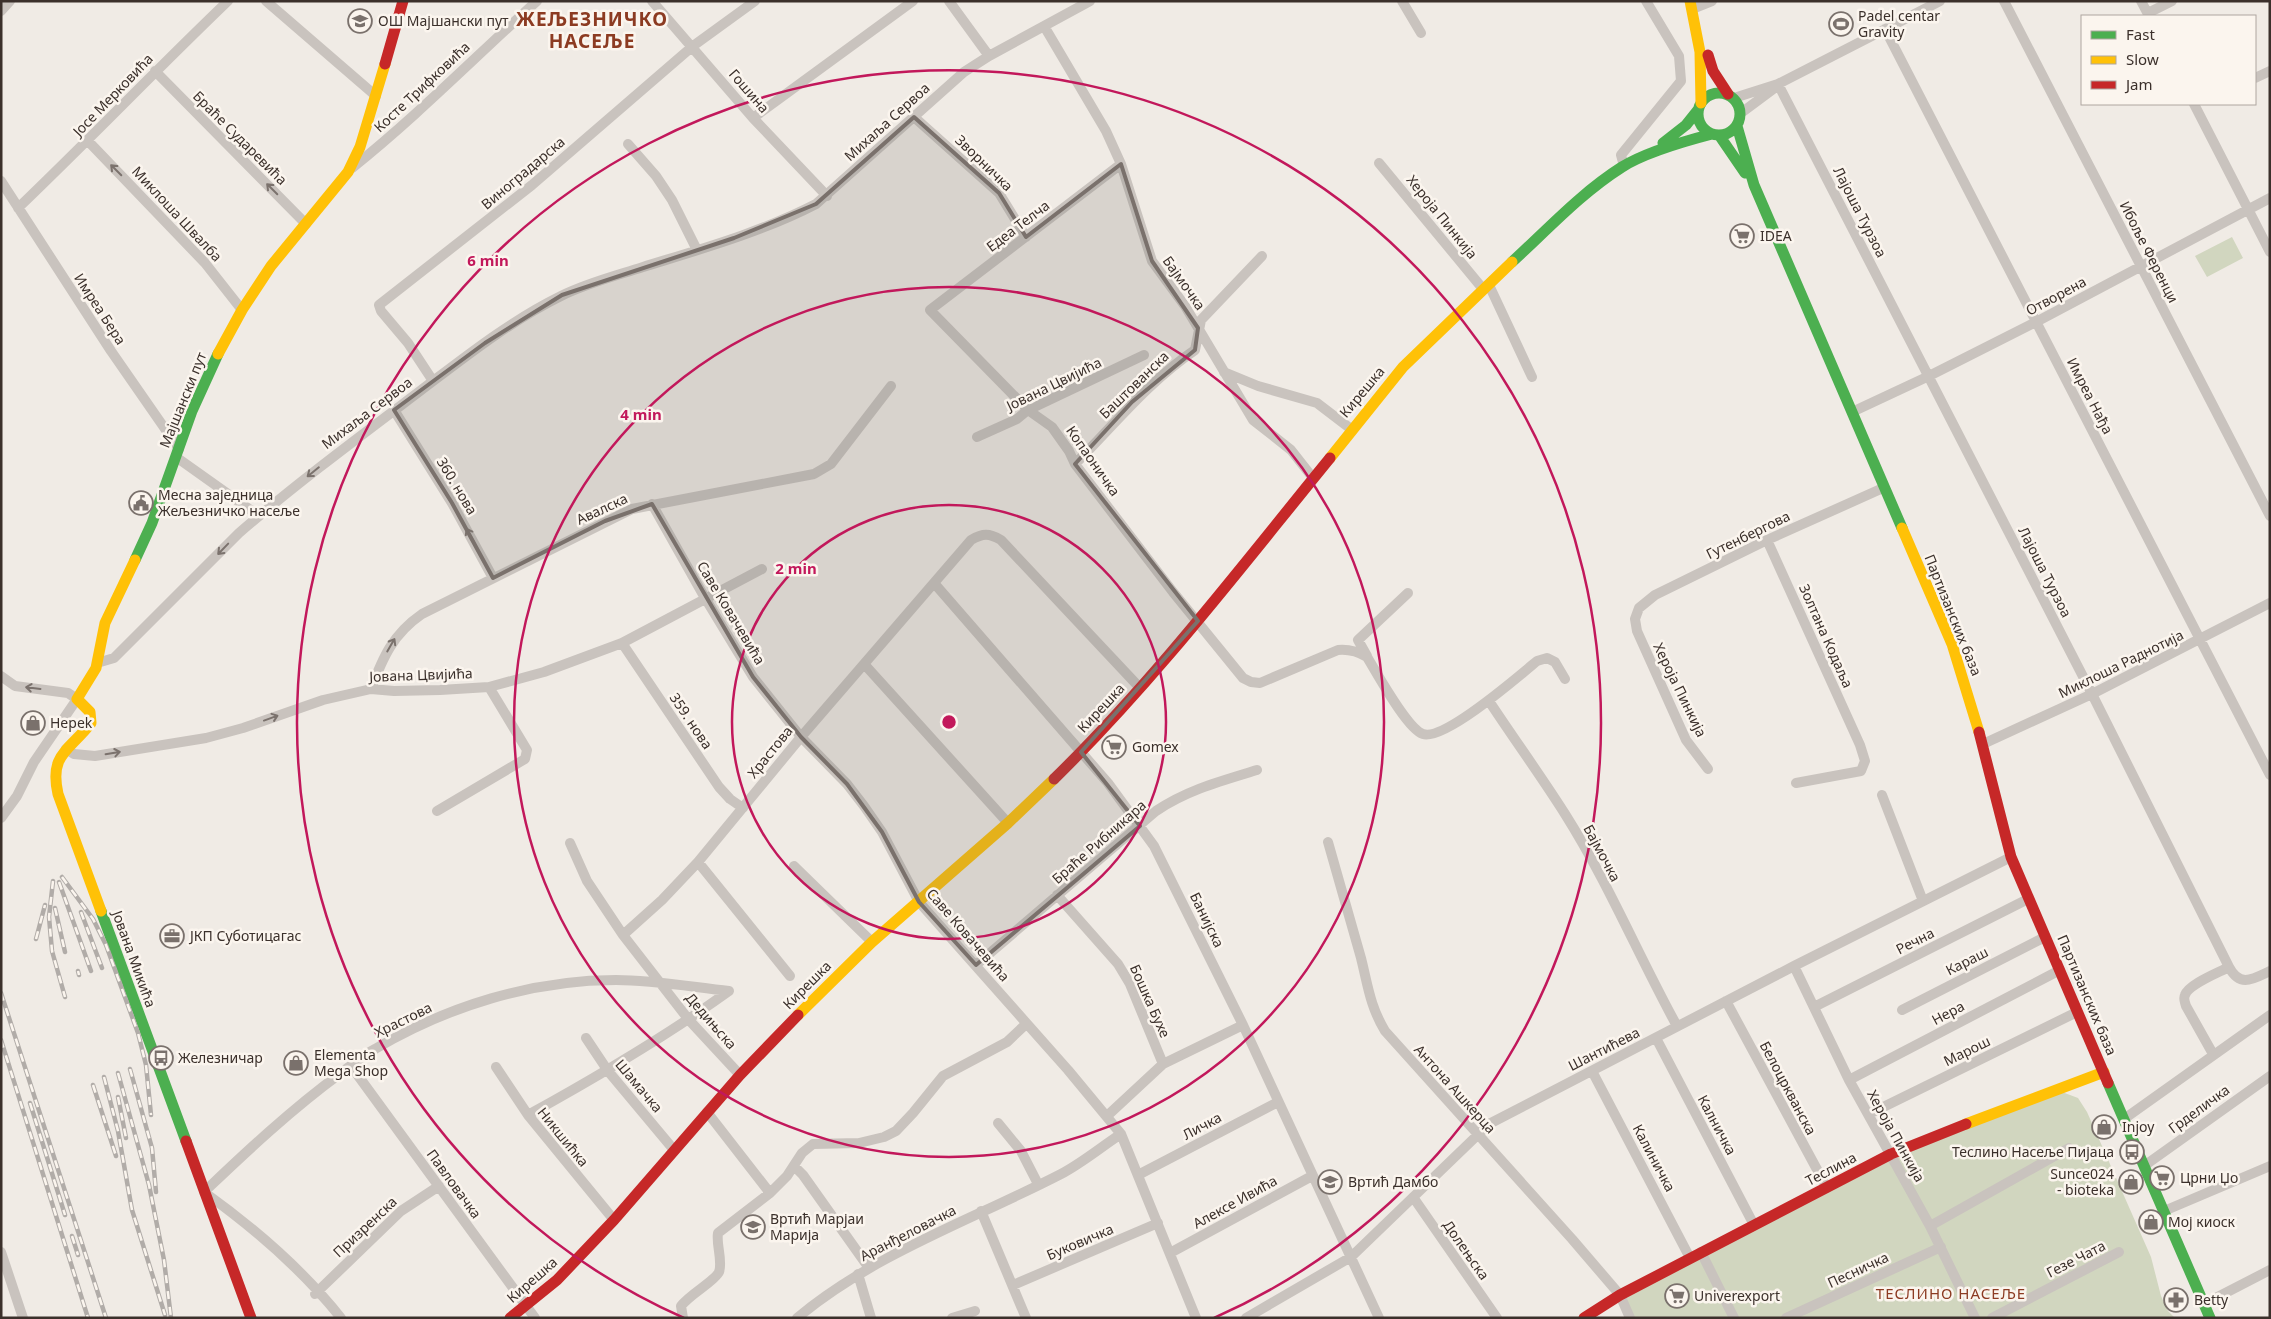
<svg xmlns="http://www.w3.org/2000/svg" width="2271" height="1319" font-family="'Noto Sans',sans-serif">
  <rect width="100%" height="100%" fill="#f0ebe5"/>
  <path fill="#d1d6bf" d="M2232 237 2243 258 2207 277 2195 256Z
    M2062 1092 2078 1098 2087 1112 2151 1257 2161 1296 2168 1311 2175 1318H1631L1622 1296 1887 1158Z"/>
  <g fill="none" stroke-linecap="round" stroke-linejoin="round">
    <path stroke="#c9c3be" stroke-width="10" d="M266 1 376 96
      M652 1 753 118 827 196
      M949 1 989 56
      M1402 1 1421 33
      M2004 1 2270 516
      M2141 1 2149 16
      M1692 9 1712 1
      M1 11 10 1
      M2148 13 2172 1
      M1044 26 1106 131 1121 164 1152 261 1185 306 1253 420 1291 450 1313 478
      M1885 29 2270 775
      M155 71 306 224
      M2255 78 2270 71
      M1778 84 2092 694 2229 967C2240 988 2253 979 2270 971
      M1734 98 1778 84 1940 1
      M2194 104 2270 252
      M1741 113 1776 87
      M914 117 999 193 1026 237
      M753 118 913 1
      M88 141 205 263 242 310
      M628 144 656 176 672 200 697 250
      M1379 163 1483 289
      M1121 164 930 310 1028 410 1052 427 1069 451 1075 464 1173 592 1243 678 1251 682 1260 683 1338 650C1349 649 1357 651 1367 657 1377 673 1407 729 1423 734 1444 741 1519 676 1537 661L1547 658 1555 662 1565 679
      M1624 166 1621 155 1681 81 1679 56 1646 1
      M352 168C417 116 475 57 537 1
      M1 181 111 351 179 449
      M18 208C89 140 157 69 228 1
      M1489 285 1532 377
      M1224 372 1258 386 1317 403 1351 429
      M433 381 408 343 381 311 379 305 532 185 693 46 755 1
      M394 410 452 503 493 578
      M1852 412 1929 376 2036 322 2270 198
      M977 437 1017 419 1028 410 1144 355
      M176 457 259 516
      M1075 464C1114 425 1148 382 1195 350L1201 320 1262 256
      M652 504 705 598 753 677 801 737 847 784 864 806 882 832 919 902 1068 1070 1121 1134 1196 1318
      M1767 540 1860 745 1865 761 1861 771 1796 783
      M934 583 1108 783 1154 846 1243 1025 1379 1318
      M622 643 719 787 730 799 743 808
      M1367 656 1358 640 1408 593
      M97 663 114 658 239 533C297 483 359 437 420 391 465 357 510 321 561 296 587 283 615 276 643 267 701 249 762 232 816 204L964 72 989 56 1090 1
      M865 665 1008 823
      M1 676 15 686 68 693 77 699 34 762 17 796 1 818
      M371 689C383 657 393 634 422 614L632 509 814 474 831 464 891 386
      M1489 701C1514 739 1541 776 1565 814 1608 882 1639 957 1677 1026
      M1983 744 2092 694 2270 603
      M66 749 74 754 95 756 206 738 243 728 323 700 371 689 394 691 440 690 489 687 544 672 622 643 762 569
      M1708 769 1686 740 1637 631 1635 619 1639 608 1655 595 1767 540 1883 488
      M1882 795 1923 901
      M437 811 525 759 527 750 489 687
      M1328 842C1339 881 1350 919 1361 958 1368 986 1370 1006 1385 1031L1572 1239 1620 1295 1630 1318
      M570 843 587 881 623 935 689 1020 740 1075
      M698 862 790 976
      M794 866 872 942
      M1057 895 1118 964 1130 984 1163 1064
      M623 935 662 900 698 862 801 737 971 540C983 533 989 533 1001 540L1140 688
      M976 965 1156 811C1187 790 1221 781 1257 770
      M1794 966 1849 1080 1930 1226 1975 1318
      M1726 1001 1827 1188
      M1814 1007 2028 899
      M1902 1010 2045 937
      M586 1038 608 1071 674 1150
      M1656 1038 1754 1225
      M2213 1054 2186 1006C2185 1002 2183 999 2185 995 2189 984 2218 973 2229 967
      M351 1066 535 1318
      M496 1067 528 1115 614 1220
      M1592 1071 1690 1258
      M1849 1080 2060 970
      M707 1112 770 1193
      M1869 1114 2077 1012
      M528 1115C597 1077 665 1037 729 991
      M1107 1116 1163 1064 1243 1025
      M2124 1119 2270 1015
      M998 1123 1021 1151 1038 1184
      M794 1166 803 1175 869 1268
      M2144 1166 2270 1076
      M1138 1175 1278 1102
      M1413 1197 1497 1318
      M981 1211 1026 1318
      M2164 1211 2270 1166
      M1930 1226 2069 1148
      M1 1252 23 1318
      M1701 1252 1734 1318
      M1170 1253 1312 1176
      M858 1274 871 1318
      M1013 1285 1158 1223
      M315 1294 401 1211 439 1186
      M2204 1304 2270 1270
      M341 1318C303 1270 254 1228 204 1192 248 1150 292 1109 341 1073 352 1065 363 1055 375 1049 448 1006 532 980 616 980 654 980 692 987 729 991
      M683 1318 681 1306C690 1294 715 1281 719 1272 723 1261 716 1245 718 1233L770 1193 787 1176 802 1153 813 1144 859 1143 884 1137 896 1131 913 1113 943 1076 1007 1042 1026 1024
      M797 1318C875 1253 972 1220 1061 1174 1082 1163 1101 1147 1121 1134
      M952 1318 975 1311
      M1246 1318 1351 1257 1489 1124 1794 966 2011 857
      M1786 1318 1941 1247
      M1992 1318 2119 1252"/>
    <path stroke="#4caf50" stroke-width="11" d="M1698 114a21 21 0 1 1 42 0a21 21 0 1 1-42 0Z
      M1737 126 1754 185 1902 528
      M1719 135 1745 173
      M1663 143 1686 125 1698 110
      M1512 262C1548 229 1581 193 1622 167 1646 152 1685 141 1712 134
      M135 560 152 523 192 411 218 354
      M101 911 186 1141
      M2108 1083 2210 1318"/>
    <path stroke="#ffc107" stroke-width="11" d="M1690 1 1700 52 1701 103
      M218 354 242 310 271 266 348 172 360 147 385 64
      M1330 458 1403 367 1512 262
      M1902 528 1952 644 1979 732
      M101 911 58 794C49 754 69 751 91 723L90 712 77 699 96 668 105 623 135 560
      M798 1015 872 942 1008 823 1054 779
      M1966 1124 2104 1072"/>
    <path stroke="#c62828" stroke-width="11" d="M1708 55 1713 71 1728 94
      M385 64 403 1
      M1979 732 2011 857 2108 1083
      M1054 779C1155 680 1241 567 1330 458
      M186 1141 251 1318
      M510 1318 557 1280 614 1220 740 1075 798 1015
      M1584 1318 1620 1295 1891 1154 1966 1124"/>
    <g stroke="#b1aca8" stroke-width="4.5">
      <path id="rail" d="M62 877 93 919 106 945 138 1033 146 1065 151 1115
        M53 881 49 917 52 951 65 997
        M59 882 91 971
        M55 908 65 952
        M81 912 102 968
        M36 939 45 905
        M78 971 79 975
        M1 993 106 1318
        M1 1040 88 1318
        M130 1069 152 1148 156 1192
        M118 1073 149 1185 164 1260 171 1318
        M104 1077 118 1131 132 1210 165 1315
        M93 1085 116 1156
        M118 1097 126 1138
        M30 1103 65 1215
        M72 1236 78 1255"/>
    </g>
    <use href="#rail" stroke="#fbf5ee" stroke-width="2.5" stroke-dasharray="8" stroke-linecap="butt"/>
  </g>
  <defs><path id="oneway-shaft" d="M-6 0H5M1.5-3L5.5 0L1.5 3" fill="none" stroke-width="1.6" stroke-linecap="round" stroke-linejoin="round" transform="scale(1.25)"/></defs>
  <g stroke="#7b726d">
    <use href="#oneway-shaft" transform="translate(116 170) rotate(-135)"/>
    <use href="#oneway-shaft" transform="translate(272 189) rotate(-135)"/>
    <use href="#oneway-shaft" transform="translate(313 472) rotate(141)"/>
    <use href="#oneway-shaft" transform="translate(470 535) rotate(-119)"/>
    <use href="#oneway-shaft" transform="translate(223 549) rotate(134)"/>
    <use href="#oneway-shaft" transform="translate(391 645) rotate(-60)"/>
    <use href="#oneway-shaft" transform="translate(33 688) rotate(-173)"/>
    <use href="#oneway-shaft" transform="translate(271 718) rotate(-20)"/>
    <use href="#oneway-shaft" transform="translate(113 753) rotate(-9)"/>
  </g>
  <path fill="#7a716c" fill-opacity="0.2" stroke="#7a716c" stroke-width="4" stroke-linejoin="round" d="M914 117 999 193 1026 237 1121 164 1152 261 1198 328 1195 350 1132 402 1075 464 1198 621 1081 752 1140 826 976 965 919 902 882 832 847 784 801 737 753 677 652 504 605 521 493 578 452 503 394 410 485 343 562 295 734 238 816 204Z"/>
  <g fill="none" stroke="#c2185b" stroke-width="2.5">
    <circle cx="949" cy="722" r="217"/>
    <circle cx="949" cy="722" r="435"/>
    <path d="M684 1318A652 652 0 1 1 1214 1318"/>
  </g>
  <defs>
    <g id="school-ring" transform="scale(1.25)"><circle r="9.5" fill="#fbf5ee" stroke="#7a716c" stroke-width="1.5"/><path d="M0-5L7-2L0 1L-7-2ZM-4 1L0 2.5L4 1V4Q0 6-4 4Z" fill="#7a716c"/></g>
    <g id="stadium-ring" transform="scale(1.25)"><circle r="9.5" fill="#fbf5ee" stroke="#7a716c" stroke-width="1.5"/><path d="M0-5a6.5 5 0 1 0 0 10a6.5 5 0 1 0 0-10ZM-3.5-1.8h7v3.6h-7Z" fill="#7a716c"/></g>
    <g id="supermarket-ring" transform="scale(1.25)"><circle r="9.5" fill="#fbf5ee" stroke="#7a716c" stroke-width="1.5"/><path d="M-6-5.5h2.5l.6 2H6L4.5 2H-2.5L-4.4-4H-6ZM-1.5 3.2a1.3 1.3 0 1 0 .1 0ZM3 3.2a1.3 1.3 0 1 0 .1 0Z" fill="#7a716c"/></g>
    <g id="civic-ring" transform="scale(1.25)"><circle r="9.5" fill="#fbf5ee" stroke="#7a716c" stroke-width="1.5"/><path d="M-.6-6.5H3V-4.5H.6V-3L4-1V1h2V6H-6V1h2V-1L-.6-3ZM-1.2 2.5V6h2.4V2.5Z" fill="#7a716c"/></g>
    <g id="shop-ring" transform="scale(1.25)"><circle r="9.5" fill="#fbf5ee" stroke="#7a716c" stroke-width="1.5"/><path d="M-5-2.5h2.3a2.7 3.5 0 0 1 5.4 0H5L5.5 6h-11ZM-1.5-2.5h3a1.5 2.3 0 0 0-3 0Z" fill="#7a716c"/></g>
    <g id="office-ring" transform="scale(1.25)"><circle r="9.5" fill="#fbf5ee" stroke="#7a716c" stroke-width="1.5"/><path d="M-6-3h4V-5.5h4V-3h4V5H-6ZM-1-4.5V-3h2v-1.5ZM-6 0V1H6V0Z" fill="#7a716c"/></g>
    <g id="bus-ring" transform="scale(1.25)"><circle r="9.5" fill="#fbf5ee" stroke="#7a716c" stroke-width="1.5"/><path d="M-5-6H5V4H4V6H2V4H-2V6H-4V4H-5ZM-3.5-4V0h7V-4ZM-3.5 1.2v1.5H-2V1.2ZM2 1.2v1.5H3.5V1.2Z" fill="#7a716c"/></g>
    <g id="pharmacy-ring" transform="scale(1.25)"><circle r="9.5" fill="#fbf5ee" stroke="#7a716c" stroke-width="1.5"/><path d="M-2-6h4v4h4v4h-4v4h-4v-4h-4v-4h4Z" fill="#7a716c"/></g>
  </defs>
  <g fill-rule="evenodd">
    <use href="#school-ring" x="360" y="21"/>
    <use href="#stadium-ring" x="1841" y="24"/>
    <use href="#supermarket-ring" x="1742" y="236"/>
    <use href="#civic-ring" x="141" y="503"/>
    <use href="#shop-ring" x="33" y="723"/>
    <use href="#supermarket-ring" x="1114" y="747"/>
    <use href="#office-ring" x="172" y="936"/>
    <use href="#bus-ring" x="161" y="1058"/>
    <use href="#shop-ring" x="296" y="1063"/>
    <use href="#shop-ring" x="2104" y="1127"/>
    <use href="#bus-ring" x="2132" y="1152"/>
    <use href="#supermarket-ring" x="2162" y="1178"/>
    <use href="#school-ring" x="1330" y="1182"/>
    <use href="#shop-ring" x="2131" y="1182"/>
    <use href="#shop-ring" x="2151" y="1222"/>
    <use href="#school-ring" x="753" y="1227"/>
    <use href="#supermarket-ring" x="1677" y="1296"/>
    <use href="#pharmacy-ring" x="2176" y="1300"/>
  </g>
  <g text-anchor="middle" stroke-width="5" stroke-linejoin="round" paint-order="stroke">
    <g font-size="14" fill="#3b302b" stroke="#fbf5ee" text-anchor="start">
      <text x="1858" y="21">Padel centar<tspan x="1858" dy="16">Gravity</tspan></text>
      <text x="378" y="26">ОШ Мајшански пут</text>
      <text x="1760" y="241">IDEA</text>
      <text x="158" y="500">Месна заједница<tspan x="158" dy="16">Жељезничко насеље</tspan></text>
      <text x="50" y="728">Hepek</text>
      <text x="1132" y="752">Gomex</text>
      <text x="190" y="941">ЈКП Суботицагас</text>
      <text x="314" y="1060">Elementa<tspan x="314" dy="16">Mega Shop</tspan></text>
      <text x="178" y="1063">Железничар</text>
      <text x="2122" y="1132">Injoy</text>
      <text x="2114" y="1157" text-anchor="end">Теслино Насеље Пијаца</text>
      <text x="2114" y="1179" text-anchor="end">Sunce024<tspan x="2114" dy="16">- bioteka</tspan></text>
      <text x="2180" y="1183">Црни Џо</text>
      <text x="1348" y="1187">Вртић Дамбо</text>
      <text x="770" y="1224">Вртић Марјаи<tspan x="770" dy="16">Марија</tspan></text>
      <text x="2168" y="1227">Мој киоск</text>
      <text x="1694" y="1301">Univerexport</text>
      <text x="2194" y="1305">Betty</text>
    </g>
    <g font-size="14" fill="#3b302b" stroke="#fbf5ee">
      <text transform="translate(422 87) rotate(-43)" y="5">Косте Трифковића</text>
      <text transform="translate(749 91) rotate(49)" y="5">Гошина</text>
      <text transform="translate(113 95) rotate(-46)" y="5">Јосе Мерковића</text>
      <text transform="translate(887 122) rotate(-42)" y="5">Михаља Сервоа</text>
      <text transform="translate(240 138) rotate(45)" y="5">Браће Сударевића</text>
      <text transform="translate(984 163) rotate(44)" y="5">Зворничка</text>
      <text transform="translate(523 173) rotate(-40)" y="5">Виноградарска</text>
      <text transform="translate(1860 212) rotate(63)" y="5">Лајоша Турзоа</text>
      <text transform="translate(177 214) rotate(47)" y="5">Миклоша Швалба</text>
      <text transform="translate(1442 217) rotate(51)" y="5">Хероја Пинкија</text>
      <text transform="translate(1018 226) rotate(-37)" y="5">Едеа Телча</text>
      <text transform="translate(2149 252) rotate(63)" y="5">Ибоље Ференци</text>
      <text transform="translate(1184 283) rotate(55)" y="5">Бајмочка</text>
      <text transform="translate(2056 296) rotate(-28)" y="5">Отворена</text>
      <text transform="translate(100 309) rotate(57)" y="5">Имреа Бера</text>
      <text transform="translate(1054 384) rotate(-26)" y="5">Јована Цвијића</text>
      <text transform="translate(1134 385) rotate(-44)" y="5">Баштованска</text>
      <text transform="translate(1362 392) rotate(-50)" y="5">Кирешка</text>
      <text transform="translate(2090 396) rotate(63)" y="5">Имреа Нађа</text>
      <text transform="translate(183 400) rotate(-68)" y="5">Мајшански пут</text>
      <text transform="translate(367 413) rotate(-37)" y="5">Михаља Сервоа</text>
      <text transform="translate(1093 461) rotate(55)" y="5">Копаоничка</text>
      <text transform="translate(457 486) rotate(59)" y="5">360. нова</text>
      <text transform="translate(602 509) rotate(-25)" y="5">Авалска</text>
      <text transform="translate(1748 535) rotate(-26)" y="5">Гутенбергова</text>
      <text transform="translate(2045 572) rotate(63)" y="5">Лајоша Турзоа</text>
      <text transform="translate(731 613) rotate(59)" y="5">Саве Ковачевића</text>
      <text transform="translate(1953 615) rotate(68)" y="5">Партизанских база</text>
      <text transform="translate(1826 636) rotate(66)" y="5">Золтана Кодаља</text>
      <text transform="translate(2121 664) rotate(-26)" y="5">Миклоша Раднотија</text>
      <text transform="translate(421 675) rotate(-2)" y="5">Јована Цвијића</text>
      <text transform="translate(1680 690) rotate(64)" y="5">Хероја Пинкија</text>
      <text transform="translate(1101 708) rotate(-47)" y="5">Кирешка</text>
      <text transform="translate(691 721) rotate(56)" y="5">359. нова</text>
      <text transform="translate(770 752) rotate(-51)" y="5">Храстова</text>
      <text transform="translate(1099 842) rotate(-41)" y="5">Браће Рибникара</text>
      <text transform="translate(1602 853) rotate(62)" y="5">Бајмочка</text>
      <text transform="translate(1207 920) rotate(64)" y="5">Банијска</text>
      <text transform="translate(968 935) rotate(49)" y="5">Саве Ковачевића</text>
      <text transform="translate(1915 941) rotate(-27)" y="5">Речна</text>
      <text transform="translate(134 959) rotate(70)" y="5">Јована Микића</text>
      <text transform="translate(1967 961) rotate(-27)" y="5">Караш</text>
      <text transform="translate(807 985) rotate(-45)" y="5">Кирешка</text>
      <text transform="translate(2087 995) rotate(67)" y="5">Партизанских база</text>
      <text transform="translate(1150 1001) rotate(66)" y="5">Бошка Бухе</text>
      <text transform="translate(1948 1013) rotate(-28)" y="5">Нера</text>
      <text transform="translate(403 1020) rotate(-26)" y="5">Храстова</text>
      <text transform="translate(711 1021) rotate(49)" y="5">Дедињска</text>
      <text transform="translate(1604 1049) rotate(-27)" y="5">Шантићева</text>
      <text transform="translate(1967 1051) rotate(-26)" y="5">Марош</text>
      <text transform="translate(639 1086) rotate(50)" y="5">Шамачка</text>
      <text transform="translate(1788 1088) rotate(62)" y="5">Белоцркванска</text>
      <text transform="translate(1455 1089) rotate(48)" y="5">Антона Ашкерца</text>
      <text transform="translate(2199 1109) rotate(-36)" y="5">Грделичка</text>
      <text transform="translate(1717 1125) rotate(62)" y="5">Калничка</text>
      <text transform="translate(1202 1126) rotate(-28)" y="5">Личка</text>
      <text transform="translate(1896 1136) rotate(61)" y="5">Хероја Пинкија</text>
      <text transform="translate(563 1137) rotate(51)" y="5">Никшићка</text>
      <text transform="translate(1654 1158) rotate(62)" y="5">Калиничка</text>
      <text transform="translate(1831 1169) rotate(-28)" y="5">Теслина</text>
      <text transform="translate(454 1184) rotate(54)" y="5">Павловачка</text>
      <text transform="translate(1235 1202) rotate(-29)" y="5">Алексе Ивића</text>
      <text transform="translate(365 1227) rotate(-43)" y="5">Призренска</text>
      <text transform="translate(908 1233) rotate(-27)" y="5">Аранђеловачка</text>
      <text transform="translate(1080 1242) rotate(-23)" y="5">Буковичка</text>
      <text transform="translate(1466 1250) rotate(55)" y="5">Долењска</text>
      <text transform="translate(2076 1259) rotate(-27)" y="5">Гезе Чата</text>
      <text transform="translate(1858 1270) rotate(-25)" y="5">Песничка</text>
      <text transform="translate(532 1280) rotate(-41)" y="5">Кирешка</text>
    </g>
    <g font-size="15" letter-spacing="1" fill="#8c3b22" stroke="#fbf5ee">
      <text x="1951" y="1299">ТЕСЛИНО НАСЕЉЕ</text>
    </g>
    <g font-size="19" font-weight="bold" letter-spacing="1" fill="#8c3b22" stroke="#fbf5ee">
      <text x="592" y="26">ЖЕЉЕЗНИЧКО<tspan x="592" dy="22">НАСЕЉЕ</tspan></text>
    </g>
  </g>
  <circle cx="949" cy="722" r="8" fill="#c2185b" stroke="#fbf5ee" stroke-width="2.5"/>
  <g font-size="15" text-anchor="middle" font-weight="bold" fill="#c2185b" stroke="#fbf5ee" stroke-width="5" stroke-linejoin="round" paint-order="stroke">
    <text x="488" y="266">6 min</text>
    <text x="641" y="420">4 min</text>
    <text x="796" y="574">2 min</text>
  </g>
  <rect width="2271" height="1319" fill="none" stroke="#3b302b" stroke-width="5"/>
  <rect x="2081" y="15" width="175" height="90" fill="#fbf5ee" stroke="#aea6a0"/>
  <rect x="2091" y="31" width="25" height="8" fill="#4caf50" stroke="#aea6a0"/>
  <text x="2126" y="40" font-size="15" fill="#3b302b">Fast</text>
  <rect x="2091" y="56" width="25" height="8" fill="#ffc107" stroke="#aea6a0"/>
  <text x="2126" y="65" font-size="15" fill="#3b302b">Slow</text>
  <rect x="2091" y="81" width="25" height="8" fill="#c62828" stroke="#aea6a0"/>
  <text x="2126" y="90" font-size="15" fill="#3b302b">Jam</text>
</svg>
